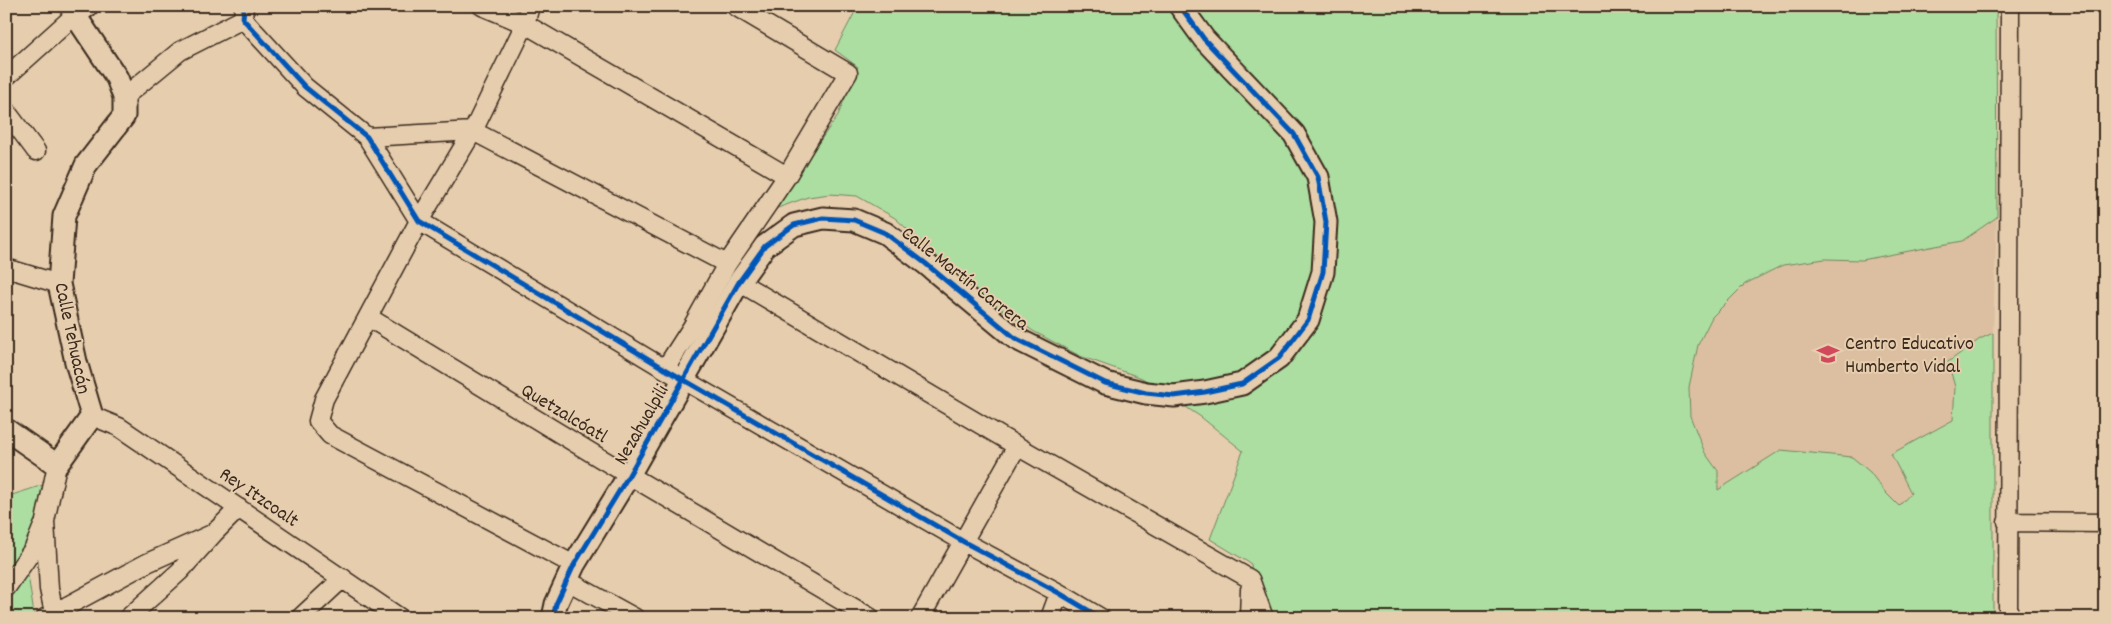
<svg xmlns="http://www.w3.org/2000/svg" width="2111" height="624" font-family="Dekko,sans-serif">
  <rect width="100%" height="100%" fill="#e5cdae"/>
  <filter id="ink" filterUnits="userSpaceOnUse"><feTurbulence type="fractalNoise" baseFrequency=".02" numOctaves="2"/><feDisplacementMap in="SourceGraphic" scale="10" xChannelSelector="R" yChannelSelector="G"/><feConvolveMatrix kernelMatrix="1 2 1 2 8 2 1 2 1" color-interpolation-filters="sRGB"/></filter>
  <g filter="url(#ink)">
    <path fill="#dcbfa1" d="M1997 217 1993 333 1980 339 1949 362 1955 387 1953 420 1891 454 1911 493 1899 506 1885 492 1803 453 1781 450 1718 490V471L1705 453 1690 416 1689 387 1698 345 1712 317 1745 284 1783 265 1825 259 1862 260 1962 241Z"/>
    <path fill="#abdea0" stroke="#73845f" d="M858 6H1996L1997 217 1962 241 1862 260 1825 259 1783 265 1745 284 1712 317 1698 345 1689 387 1690 416 1705 453 1718 471V490L1781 450 1852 457 1870 472 1885 492 1899 506 1911 493 1891 454 1953 420 1955 387 1948 362 1980 339 1993 333V618H1256L1251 564 1210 539 1243 451 1201 417 1142 378 1080 356 1033 331 973 289 895 218 857 196 830 194 808 197 772 210 838 115 858 67 835 50Z
      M43 485 26 562 34 614 28 618H6V497Z"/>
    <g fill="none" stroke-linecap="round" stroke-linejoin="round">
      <g stroke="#3b2a1e" stroke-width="21">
        <path id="minor" d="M244 6 243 19 305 87 367 137 419 221 665 369 964 542 1059 593 1101 618
          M482 6 525 24 787 176
          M530 6 525 24 473 131 419 221 324 399 318 421 330 435 574 565
          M6 77 75 15 68 6
          M124 97 180 51 243 19
          M6 111 36 151
          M367 137 473 131 727 264
          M6 268 59 284
          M739 282 1017 446 1250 579 1264 618
          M368 317 600 458 871 618
          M665 369 692 327 727 264 787 176 848 73 735 6
          M92 416 119 427 400 618
          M2007 522 2105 523
          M566 580 635 618
          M6 588 34 548 43 526
          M54 613 49 589 45 521 57 465
          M45 618 147 563 214 533
          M128 618 180 571 214 533 239 508
          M300 618 343 578
          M920 618 1017 446
          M1050 618 1059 593
          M1249 618 1250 589
          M2008 618 2010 6"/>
      </g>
      <g stroke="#3b2a1e" stroke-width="25">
        <path id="tertiary" d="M6 432 8 431 57 465 92 416 76 362 59 284 64 216 86 165 124 116V97L117 78 75 15 87 6
          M553 618 556 604 574 565 629 475 739 282 765 246 794 225 823 218 854 220 885 233 925 263 1015 338 1105 383 1146 393 1174 396 1205 392 1242 384 1279 358 1308 320 1323 272 1326 222 1318 177 1294 134 1204 39 1180 6"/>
      </g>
      <use href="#minor" stroke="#e5cdae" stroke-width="18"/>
      <use href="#tertiary" stroke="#e5cdae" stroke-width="21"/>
      <g stroke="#e5cdae" stroke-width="8">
        <path id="cycleway" d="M244 6 243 19 305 87 367 137 419 221 665 369 964 542 1059 593 1101 618
          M553 618 556 604 574 565 629 475 739 282 765 246 794 225 823 218 854 220 885 233 925 263 1015 338 1105 383 1146 393 1174 396 1205 392 1242 384 1279 358 1308 320 1323 272 1326 222 1318 177 1294 134 1204 39 1180 6"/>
      </g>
      <use href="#cycleway" stroke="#0057b8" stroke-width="5"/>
    </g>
  </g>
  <defs>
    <g id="school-bare" transform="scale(1.725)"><path d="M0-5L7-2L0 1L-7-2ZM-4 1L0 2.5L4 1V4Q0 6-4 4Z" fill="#d1495b" stroke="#e5cdae" stroke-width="2.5" paint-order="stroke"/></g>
  </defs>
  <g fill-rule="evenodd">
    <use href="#school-bare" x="1828" y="354"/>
  </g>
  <g text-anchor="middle" stroke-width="4" stroke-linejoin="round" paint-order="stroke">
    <g font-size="20" fill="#3b2a1e" stroke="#e5cdae">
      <text transform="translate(966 277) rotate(38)" y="7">Calle Martín Carrera</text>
      <text transform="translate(74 338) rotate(78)" y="7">Calle Tehuacán</text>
      <text transform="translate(565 412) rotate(31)" y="7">Quetzalcóatl</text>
      <text transform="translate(640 424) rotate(-60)" y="7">Nezahualpili</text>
      <text transform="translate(260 496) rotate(34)" y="7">Rey Itzcoalt</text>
    </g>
    <g font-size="20" fill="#3b2a1e" stroke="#e5cdae" text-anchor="start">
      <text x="1845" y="349">Centro Educativo<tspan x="1845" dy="23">Humberto Vidal</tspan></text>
    </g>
  </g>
  <rect width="2111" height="624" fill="none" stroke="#e5cdae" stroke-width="25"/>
  <rect x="12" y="12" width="2086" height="599" fill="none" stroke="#3b2a1e" stroke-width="2" filter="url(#ink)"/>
</svg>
